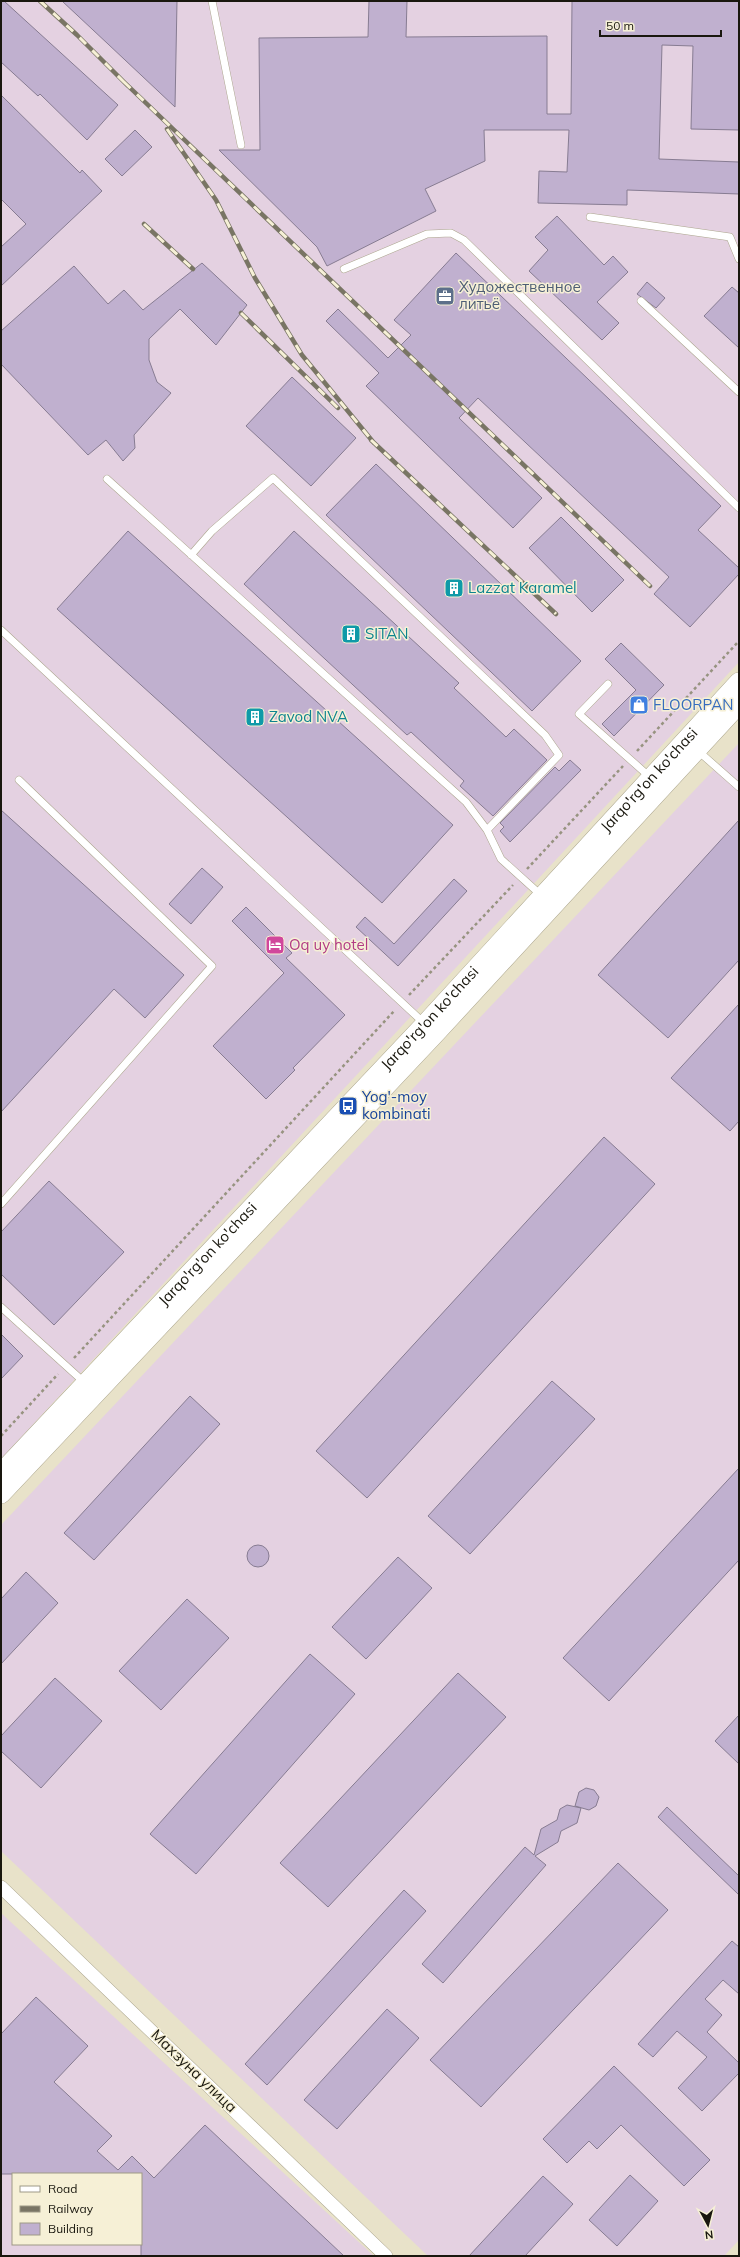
<svg xmlns="http://www.w3.org/2000/svg" width="740" height="2257" font-family="Mulish,sans-serif">
  <rect width="100%" height="100%" fill="#e8e2c9"/>
  <path fill="#e4d1e1" fill-rule="evenodd" d="M1 1H739V662L1 1459Z
    M739 743V2240L724 2256H428L1 1851V1525Z
    M1 1913 374 2256H1ZM13 2174H141V2244H13Z"/>
  <path fill="#c0b0cf" stroke="#877c92" d="M1 1H4L118 105 87 140 40 94 38 96 1 62Z
    M62 1H177L175 107 108 44Z
    M369 1H407L406 37 547 36V114H571L572 1H739V130L691 129 693 46 662 45 659 159 739 162V194L627 190V205L538 203 539 171 567 172 569 130H484L485 161 425 189 436 211 327 266 317 247 219 150H260L259 38 368 37Z
    M1 95 80 173 82 170 102 191 1 286V247L26 224 1 199Z
    M135 130 152 147 122 176 105 159Z
    M557 216 604 265 613 256 628 272 597 302 619 323 602 340 529 271 548 250 535 237Z
    M456 253 721 506 698 530 739 568V574L690 627 654 594 669 577 478 398 459 418 542 498 513 528 366 386 379 373 326 321 338 309 388 358 411 335 394 320Z
    M202 263 247 305 216 345 180 309 149 339V360L157 382 171 393 134 435 135 448 123 461 106 440 88 455 1 364V331L74 266 108 304 124 290 143 310Z
    M647 282 665 298 656 308 637 294Z
    M732 287 739 293V348L704 316Z
    M292 377 356 438 311 486 246 426Z
    M376 464 581 661 532 711 326 515Z
    M561 517 624 580 592 612 529 548Z
    M128 531 453 825 382 903 57 609Z
    M294 531 459 683 454 688 506 737 514 729 547 760 493 816 460 786 464 781 411 732 407 735 244 584Z
    M621 643 664 685 614 736 602 724 636 690 605 659Z
    M570 760 581 770 510 842 500 831 504 827 500 823 555 767 559 771Z
    M1 810 184 975 145 1018 114 989 1 1112Z
    M739 820V960L668 1038 598 975Z
    M202 868 223 887 191 924 169 904Z
    M454 879 467 891 398 966 356 927 365 917 394 944Z
    M246 907 292 953 286 958 345 1015 293 1068 295 1070 266 1099 213 1046 284 973 232 921Z
    M739 1004V1121L730 1131 671 1078Z
    M604 1137 655 1184 367 1498 316 1451Z
    M49 1181 124 1252 54 1325 1 1274V1232Z
    M1 1334 23 1356 1 1379Z
    M552 1381 595 1419 470 1554 428 1516Z
    M190 1396 220 1424 94 1560 64 1533Z
    M739 1468V1560L609 1701 563 1658Z
    M247 1556a11 11 0 1 1 22 0a11 11 0 1 1-22 0Z
    M398 1557 432 1588 366 1659 332 1627Z
    M26 1572 58 1603 1 1664V1599Z
    M187 1599 229 1638 161 1710 119 1671Z
    M310 1654 355 1694 196 1874 150 1834Z
    M458 1673 506 1717 328 1907 280 1863Z
    M55 1678 102 1721 41 1788 1 1751V1736Z
    M739 1715V1764L715 1741Z
    M586 1788 594 1790 599 1797 596 1806 589 1810 575 1806 579 1792Z
    M567 1805 581 1808 577 1823 561 1831 558 1842 535 1856 546 1865 443 1983 422 1964 525 1847 534 1855 541 1829 557 1820 560 1809Z
    M667 1807 739 1876V1895L658 1817Z
    M618 1863 668 1910 481 2107 430 2060Z
    M404 1890 426 1911 267 2085 245 2064Z
    M732 1941 739 1947V1994L723 1980 705 1999 722 2015 707 2032 739 2063V2073L702 2111 678 2088 707 2057 677 2031 653 2057 638 2044Z
    M36 1997 88 2046 54 2082 112 2136 97 2151 118 2170 132 2156 154 2178 205 2125 344 2256H141V2174H1V2034Z
    M387 2009 419 2038 337 2129 304 2100Z
    M614 2066 710 2160 684 2186 621 2125 597 2149 589 2141 567 2163 543 2139Z
    M630 2175 658 2201 617 2246 589 2220Z
    M543 2176 573 2204 525 2256H469Z"/>
  <g fill="none" stroke-linecap="round" stroke-linejoin="round">
    <g stroke="#aca68e" stroke-width="8">
      <path id="service" d="M212 1 241 145
        M590 217 730 237 739 259
        M344 269 427 234 451 233 464 240 739 508
        M641 301 739 392
        M107 479 466 802 487 830 501 859 542 896
        M191 555 212 531 273 478 545 735 559 755 487 830
        M1 630 425 1024
        M608 684 579 714 651 778
        M697 750 739 787
        M1 1204 212 966 19 780
        M1 1307 85 1383"/>
    </g>
    <g stroke="#aca68e" stroke-width="14">
      <path id="minor" d="M1 1887 386 2256"/>
    </g>
    <g stroke="#aca68e" stroke-width="20">
      <g id="secondary">
        <path id="s1" d="M1 1473 425 1024 739 682"/>
        <path d="M1 1494 435 1034 739 704"/>
      </g>
    </g>
    <path stroke="#979380" stroke-width="2.5" stroke-dasharray="3 3" stroke-linecap="butt" d="M637 751 739 641
      M527 869 623 766
      M409 995 513 885
      M74 1358 395 1010
      M1 1436 58 1374"/>
    <use href="#service" stroke="#fff" stroke-width="7"/>
    <use href="#minor" stroke="#fff" stroke-width="13"/>
    <use href="#secondary" stroke="#fff" stroke-width="19"/>
    <g stroke="#797564" stroke-width="4.5">
      <path id="rail" d="M40 1 77 35 128 86
        M124 82 650 586
        M167 129 216 200 255 278 302 355 374 443
        M144 224 193 269
        M241 313 338 408
        M371 440 556 614"/>
    </g>
    <use href="#rail" stroke="#f6f0d6" stroke-width="3" stroke-dasharray="9" stroke-linecap="butt"/>
  </g>
  <defs>
    <g id="office-square" transform="scale(1)"><rect x="-9" y="-9" width="18" height="18" rx="4" fill="#5c6f8a" stroke="#f6f0d6"/><path d="M-6-3h4V-5.5h4V-3h4V5H-6ZM-1-4.5V-3h2v-1.5ZM-6 0V1H6V0Z" fill="#fff"/></g>
    <g id="building-square" transform="scale(1)"><rect x="-9" y="-9" width="18" height="18" rx="4" fill="#0f9aa8" stroke="#f6f0d6"/><path d="M-4-6H4V6H1V3H-1V6H-4ZM-2.5-4.3h1.7v1.8h-1.7ZM.8-4.3h1.7v1.8H.8ZM-2.5-1h1.7V.8h-1.7ZM.8-1h1.7V.8H.8Z" fill="#fff"/></g>
    <g id="shop-square" transform="scale(1)"><rect x="-9" y="-9" width="18" height="18" rx="4" fill="#3f7fe0" stroke="#f6f0d6"/><path d="M-5-2.5h2.3a2.7 3.5 0 0 1 5.4 0H5L5.5 6h-11ZM-1.5-2.5h3a1.5 2.3 0 0 0-3 0Z" fill="#fff"/></g>
    <g id="hotel-square" transform="scale(1)"><rect x="-9" y="-9" width="18" height="18" rx="4" fill="#d1479c" stroke="#f6f0d6"/><path d="M-6-4.5h1.5V1H6V5H4.5V3h-9V5H-6ZM-4 0a1.8 1.8 0 1 1 3.6 0ZM.5 0V-2.5h3Q6-2.5 6 0Z" fill="#fff"/></g>
    <g id="bus-square" transform="scale(1)"><rect x="-9" y="-9" width="18" height="18" rx="4" fill="#1a4fb4" stroke="#f6f0d6"/><path d="M-5-6H5V4H4V6H2V4H-2V6H-4V4H-5ZM-3.5-4V0h7V-4ZM-3.5 1.2v1.5H-2V1.2ZM2 1.2v1.5H3.5V1.2Z" fill="#fff"/></g>
  </defs>
  <g fill-rule="evenodd">
    <use href="#office-square" x="445" y="296"/>
    <use href="#building-square" x="454" y="588"/>
    <use href="#building-square" x="351" y="634"/>
    <use href="#shop-square" x="639" y="705"/>
    <use href="#building-square" x="255" y="717"/>
    <use href="#hotel-square" x="275" y="945"/>
    <use href="#bus-square" x="348" y="1106"/>
  </g>
  <g text-anchor="middle" stroke-width="3" stroke-linejoin="round" paint-order="stroke">
    <g font-size="15" fill="#4e5e75" stroke="#f6f0d6" text-anchor="start">
      <text x="459" y="292">Художественное<tspan x="459" dy="17">литьё</tspan></text>
    </g>
    <g font-size="15" fill="#0d838f" stroke="#f6f0d6" text-anchor="start">
      <text x="468" y="593">Lazzat Karamel</text>
      <text x="365" y="639">SITAN</text>
      <text x="269" y="722">Zavod NVA</text>
    </g>
    <g font-size="15" fill="#366cbe" stroke="#f6f0d6" text-anchor="start">
      <text x="653" y="710">FLOORPAN</text>
    </g>
    <g font-size="15" fill="#19170e" stroke="#f6f0d6">
      <text dy="5" stroke="none"><textPath href="#s1" startOffset="949">Jarqo'rg'on ko'chasi</textPath></text>
      <text dy="5" stroke="none"><textPath href="#s1" startOffset="625">Jarqo'rg'on ko'chasi</textPath></text>
      <text dy="5" stroke="none"><textPath href="#s1" startOffset="301">Jarqo'rg'on ko'chasi</textPath></text>
      <text transform="translate(194 2071) rotate(44)" y="5">Махзуна улица</text>
    </g>
    <g font-size="15" fill="#b23c85" stroke="#f6f0d6" text-anchor="start">
      <text x="289" y="950">Oq uy hotel</text>
    </g>
    <g font-size="15" fill="#164399" stroke="#f6f0d6" text-anchor="start">
      <text x="362" y="1102">Yog'-moy<tspan x="362" dy="17">kombinati</tspan></text>
    </g>
  </g>
  <rect width="740" height="2257" fill="none" stroke="#19170e" stroke-width="4"/>
  <rect x="12" y="2173" width="130" height="72" fill="#f6f0d6" stroke="#9e9986"/>
  <rect x="20" y="2186" width="20" height="6" fill="#ffffff" stroke="#9e9986"/>
  <text x="48" y="2193" font-size="12" fill="#19170e">Road</text>
  <rect x="20" y="2206" width="20" height="6" fill="#797564" stroke="#9e9986"/>
  <text x="48" y="2213" font-size="12" fill="#19170e">Railway</text>
  <rect x="20" y="2223" width="20" height="12" fill="#c0b0cf" stroke="#9e9986"/>
  <text x="48" y="2233" font-size="12" fill="#19170e">Building</text>
  <g transform="translate(708 2225) rotate(173)" stroke="#f6f0d6" stroke-width="3" paint-order="stroke">
  <path d="M0-3L7 15L0 10L-7 15Z" fill="#19170e"/>
  <text y="-6" font-size="11" font-weight="bold" text-anchor="middle" fill="#19170e">N</text>
  </g>
  <path d="M600 30v6h121v-6" fill="none" stroke="#19170e" stroke-width="2"/>
  <text x="606" y="30" font-size="12" fill="#19170e" stroke="#f6f0d6" stroke-width="3" paint-order="stroke">50 m</text>
</svg>
